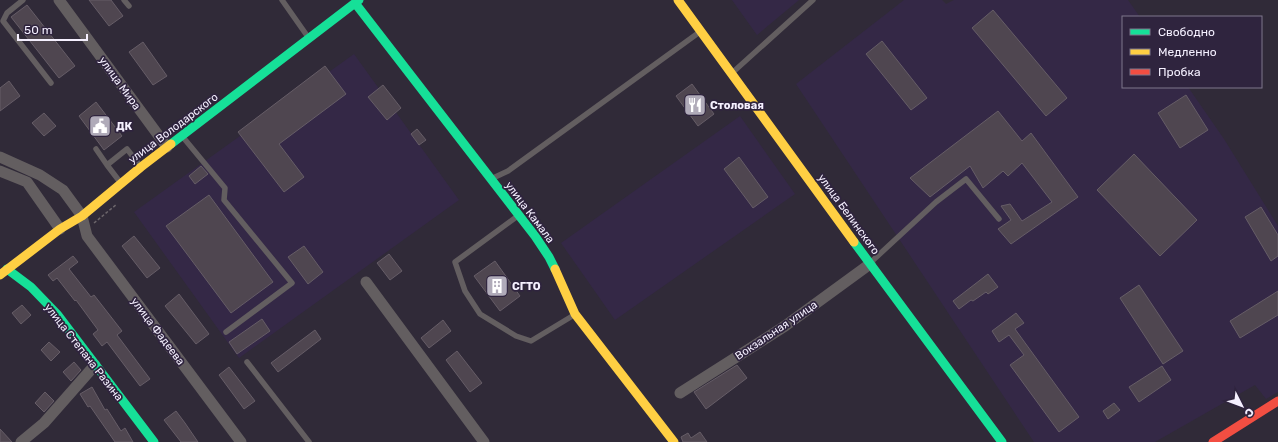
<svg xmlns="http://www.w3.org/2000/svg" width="1278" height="442" font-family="Rubik,sans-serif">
  <rect width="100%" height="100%" fill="#302a38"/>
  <path fill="#342846" d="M732 0H799L757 35Z
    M904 0H942L946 4 954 0H1128L1140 17H1123V87H1188L1224 139 1278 226V392L1266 399 1255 385 1155 442H1034L796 84Z
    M354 54 459 200 239 358 134 212Z
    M740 116 795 194 615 320 561 243Z"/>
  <path fill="#4f4650" stroke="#665d67" d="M89 0H111L123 16 109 26Z
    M27 5 75 66 59 78 11 17Z
    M993 10 1067 98 1046 116 972 28Z
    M882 41 927 98 911 110 866 54Z
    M143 42 167 76 153 85 129 52Z
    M325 66 346 94 279 144 304 177 284 192 238 132Z
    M9 81 20 96 0 111V88Z
    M692 84 714 114 698 126 676 96Z
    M383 85 401 108 387 120 368 97Z
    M1186 95 1208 130 1180 148 1158 113Z
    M96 102 122 136 104 150 79 116Z
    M998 111 1022 141 1031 133 1078 197 1011 244 998 229 1011 220 1001 206 1010 204 1022 221 1052 202 1022 163 1008 176 1003 171 983 188 970 166 930 197 910 178Z
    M44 113 56 126 44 136 32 123Z
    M417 129 426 140 419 145 411 134Z
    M1134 154 1197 220 1160 256 1097 190Z
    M739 157 768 197 753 208 724 169Z
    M201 166 208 174 195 184 189 176Z
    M209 195 273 282 231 313 166 226Z
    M1261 207 1278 235V256L1271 261 1245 217Z
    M134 236 160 268 147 278 122 246Z
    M304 246 323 272 308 284 288 257Z
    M389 254 402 271 390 280 377 263Z
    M73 256 78 262 69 269 91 297 94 295 122 331 117 335 150 379 140 386 107 342 102 346 93 334 98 330 76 300 75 301 57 278 53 281 48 275Z
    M495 261 520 296 500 311 474 276Z
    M988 274 998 287 988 294 986 292 973 301 971 300 959 309 953 301Z
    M1139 285 1183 351 1163 364 1120 298Z
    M1278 291V315L1240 338 1230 321Z
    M179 294 209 334 196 344 165 306Z
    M22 305 31 315 21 324 12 313Z
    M1016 313 1024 323 1015 329 1079 417 1059 432 1010 365 1024 355 1009 335 999 342 992 331Z
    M262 319 270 331 237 354 229 342Z
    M443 320 451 331 429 348 421 338Z
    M315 330 321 339 278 372 271 363Z
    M49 342 60 352 51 361 41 350Z
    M457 351 482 383 470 392 446 360Z
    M74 362 81 370 71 381 63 372Z
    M737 365 747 378 706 409 694 392Z
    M1162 366 1171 380 1139 402 1129 387Z
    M229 367 255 401 244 409 219 375Z
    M92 387 105 410 107 409 121 431 125 428 133 442H115L90 406 88 407 80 394Z
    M45 392 54 401 44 412 35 403Z
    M1114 403 1120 410 1108 419 1103 411Z
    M176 411 185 423 198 442H181L164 420Z
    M0 429 12 442H0Z
    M700 432 707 442H683L681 437 688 433 691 438Z"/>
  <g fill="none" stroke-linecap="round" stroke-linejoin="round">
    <path stroke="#6c666b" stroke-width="1.5" stroke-dasharray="3 2" stroke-linecap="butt" d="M94 223 117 204"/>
    <path stroke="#635e60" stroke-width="5.5" d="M23 0 7 13 3 21 51 83
      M124 0 129 6
      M282 0 308 37
      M732 73 813 0
      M182 136 225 188 224 200 292 283 226 332
      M96 149 107 165 127 149 141 167
      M107 165 120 182
      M493 178 508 171 701 31
      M519 215 455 262 465 291 480 314 516 336 531 341 574 315
      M870 263 936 202 966 179 999 219
      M247 362 309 442"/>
    <path stroke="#635e60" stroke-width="11" d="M59 0 167 147
      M0 157 40 175 63 190 82 216 87 236 241 442
      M0 171 27 182 60 229
      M366 282 484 442
      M680 393 785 326 870 264
      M21 442 44 423 95 365"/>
    <path stroke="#16e098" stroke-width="9" d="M355 3 535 236 549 257 555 269
      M171 144 359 0
      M854 242 1002 442
      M7 269 31 287 57 314 154 442"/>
    <path stroke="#ffcf43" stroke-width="9" d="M678 0 854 242
      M555 269 575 314 674 442
      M0 275 60 229 82 216 141 167 171 144"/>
    <path stroke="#f24e42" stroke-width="9" d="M1213 442 1278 401"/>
  </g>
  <defs>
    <g id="restaurant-square" transform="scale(1.15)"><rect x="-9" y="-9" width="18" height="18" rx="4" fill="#b0abb9" stroke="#2f243e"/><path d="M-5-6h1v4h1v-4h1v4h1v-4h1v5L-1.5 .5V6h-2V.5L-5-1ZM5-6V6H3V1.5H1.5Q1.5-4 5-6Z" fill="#fff"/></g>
    <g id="civic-square" transform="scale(1.15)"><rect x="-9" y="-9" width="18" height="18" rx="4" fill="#b0abb9" stroke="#2f243e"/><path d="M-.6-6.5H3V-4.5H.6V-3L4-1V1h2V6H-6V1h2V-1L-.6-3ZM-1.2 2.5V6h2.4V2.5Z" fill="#fff"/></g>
    <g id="building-square" transform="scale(1.15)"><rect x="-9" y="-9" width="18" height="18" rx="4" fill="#b0abb9" stroke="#2f243e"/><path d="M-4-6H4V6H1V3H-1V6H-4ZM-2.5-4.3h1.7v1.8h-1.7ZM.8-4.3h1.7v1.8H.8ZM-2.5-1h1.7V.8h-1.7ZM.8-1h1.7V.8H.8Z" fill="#fff"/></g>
  </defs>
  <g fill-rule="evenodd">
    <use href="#restaurant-square" x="695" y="105"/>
    <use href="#civic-square" x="100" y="126"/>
    <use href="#building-square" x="497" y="286"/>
  </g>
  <g text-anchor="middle" stroke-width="3.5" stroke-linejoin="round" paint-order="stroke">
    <g font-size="11" fill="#f5f0ff" stroke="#2f243e">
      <text transform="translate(120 83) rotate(54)" y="4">улица Мира</text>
      <text transform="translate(173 128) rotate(-37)" y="4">улица Володарского</text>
      <text transform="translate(530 212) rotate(53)" y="4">улица Камала</text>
      <text transform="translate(849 214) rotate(54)" y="4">улица Белинского</text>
      <text transform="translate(776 330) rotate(-34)" y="4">Вокзальная улица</text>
      <text transform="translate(158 331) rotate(53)" y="4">улица Фадеева</text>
      <text transform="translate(84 352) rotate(52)" y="4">улица Степана Разина</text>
    </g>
    <g font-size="11" font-weight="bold" fill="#f5f0ff" stroke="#2f243e" text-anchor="start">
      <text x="710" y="109">Столовая</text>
      <text x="116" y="130">ДК</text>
      <text x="512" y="290">СГТО</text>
    </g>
  </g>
  <rect x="1122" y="16" width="140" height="72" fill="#2f243e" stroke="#7e768b"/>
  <rect x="1130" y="29" width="20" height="6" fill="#16e098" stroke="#7e768b"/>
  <text x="1158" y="36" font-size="12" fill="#f5f0ff">Свободно</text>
  <rect x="1130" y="49" width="20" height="6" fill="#ffcf43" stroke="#7e768b"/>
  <text x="1158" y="56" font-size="12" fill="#f5f0ff">Медленно</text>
  <rect x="1130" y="69" width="20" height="6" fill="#f24e42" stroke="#7e768b"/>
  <text x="1158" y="76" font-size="12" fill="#f5f0ff">Пробка</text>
  <g transform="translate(1242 406) rotate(132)" stroke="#2f243e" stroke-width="3" paint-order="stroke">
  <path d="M0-3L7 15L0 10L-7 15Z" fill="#f5f0ff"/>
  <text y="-6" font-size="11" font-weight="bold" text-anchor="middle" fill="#f5f0ff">С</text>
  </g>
  <path d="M18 34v6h69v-6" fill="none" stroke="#f5f0ff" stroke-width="2"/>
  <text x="24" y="34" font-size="12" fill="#f5f0ff" stroke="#2f243e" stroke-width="3" paint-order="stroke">50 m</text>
</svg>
